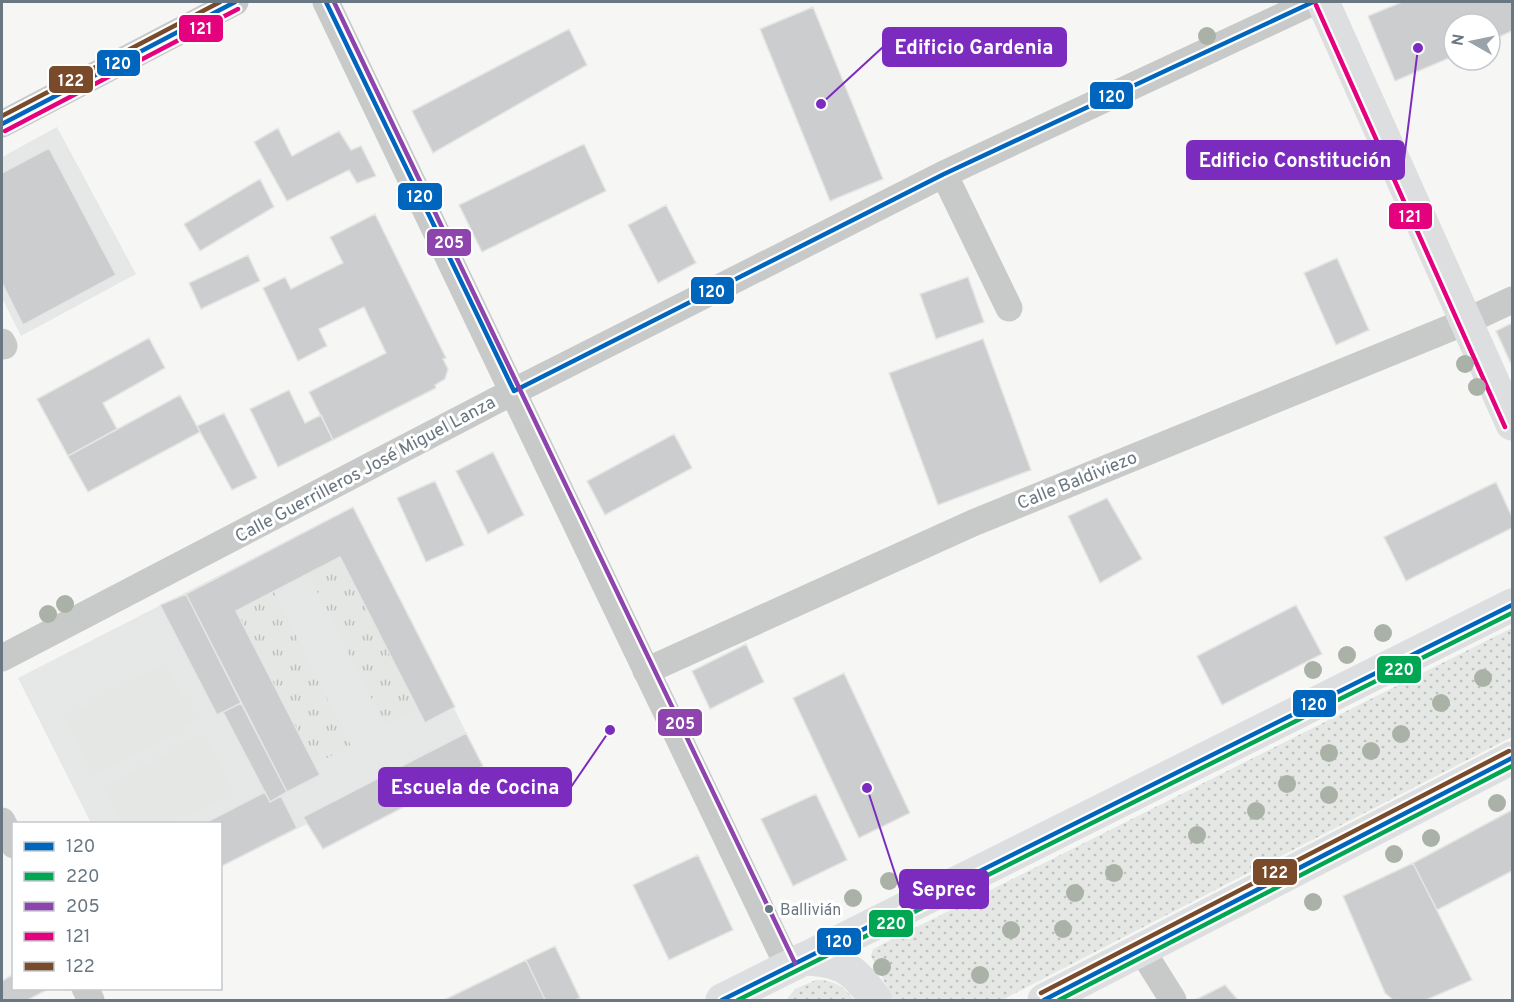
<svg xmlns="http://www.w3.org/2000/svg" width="1514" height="1002" font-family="Overpass,sans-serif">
  <defs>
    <pattern id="grass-tufts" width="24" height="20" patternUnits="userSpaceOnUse" patternTransform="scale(1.5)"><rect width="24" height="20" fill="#e4e7e3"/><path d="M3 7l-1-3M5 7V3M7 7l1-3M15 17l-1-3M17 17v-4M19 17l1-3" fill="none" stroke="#bdc0bd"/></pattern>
    <pattern id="park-dots" width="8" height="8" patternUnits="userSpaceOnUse" patternTransform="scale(1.5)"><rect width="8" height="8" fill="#e4e7e3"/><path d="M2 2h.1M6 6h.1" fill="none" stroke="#bdc0bd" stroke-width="1.8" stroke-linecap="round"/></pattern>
  </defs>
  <rect width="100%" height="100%" fill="#f6f6f5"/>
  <path fill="#e6e7e7" d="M57 127 136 274 21 336 2 298V157Z
    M353 507 483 766 323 849 307 824 221 867 220 824 91 823 18 678Z"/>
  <path fill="url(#grass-tufts)" d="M340 557 417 708 385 725 308 574Z
    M274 592 351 746 315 764 236 611Z"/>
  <path fill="url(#park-dots)" d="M1512 628V737L1002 1000H894L871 956 873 949Z
    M816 980C834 980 844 986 854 1000H786L795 989Z"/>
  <path fill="#e4e7e3" d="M166 664 196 721 95 774 65 717Z
    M204 734 233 791 171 823H122L103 786Z"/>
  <path fill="#cccdce" stroke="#e5e5e4" stroke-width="1.5" d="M1402 2H1512V31L1490 41V24H1454V56L1395 81 1368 16Z
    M813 7 883 179 830 201 760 29Z
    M569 29 587 65 433 153 412 111Z
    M278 128 292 156 339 131 351 150 361 146 376 176 357 183 349 170 287 201 254 142Z
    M584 144 606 191 482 252 459 205Z
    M49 148 116 275 23 325 2 283V173Z
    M260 179 274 207 200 251 184 224Z
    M666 205 696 263 658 283 628 225Z
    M375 214 446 358 443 359 448 369 445 379 435 385 436 388 333 440 309 392 386 353 364 307 319 329 327 346 298 361 263 288 285 277 291 289 343 263 330 237Z
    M248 255 260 281 201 309 189 283Z
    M1337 258 1369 330 1336 345 1304 273Z
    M968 277 984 322 936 339 920 294Z
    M1512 323V366L1496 331Z
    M149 338 165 368 103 403 117 429 68 456 37 399Z
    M983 339 1031 470 938 505 889 373Z
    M289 390 305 423 321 415 333 440 278 467 250 409Z
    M180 395 200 432 88 492 68 456Z
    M224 413 257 478 232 490 197 426Z
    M674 434 692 468 605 515 587 481Z
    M493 452 524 515 488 534 456 471Z
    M435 481 464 545 426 562 397 498Z
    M1496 482 1512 517V528L1406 581 1384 537Z
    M1107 498 1142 559 1100 583 1068 516Z
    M353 507 455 707 425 723 340 557 236 611 320 775 287 792 186 594Z
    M186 594 241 703 217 715 160 605Z
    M1296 605 1322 654 1222 705 1197 656Z
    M746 644 764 682 710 709 692 671Z
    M844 673 910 813 859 838 793 698Z
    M241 703 287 792 270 802 223 712Z
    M466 733 483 766 323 849 303 817Z
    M265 792 270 802 281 796 297 828 220 867V824H203Z
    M816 794 847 860 793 886 761 819Z
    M1512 810V871L1437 910 1413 863Z
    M698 855 733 930 669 960 633 885Z
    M1413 863 1472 980 1426 1000H1393L1385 993 1343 896Z
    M555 946 580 998 575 1000H545L526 960Z
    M526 960 545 1000H447L446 999Z
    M14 974V988H50L28 1000H2V981Z
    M1225 985 1238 1000H1194L1199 998Z"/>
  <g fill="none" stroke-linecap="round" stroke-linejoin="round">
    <path stroke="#c8caca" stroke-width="27" d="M326 2 788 966
      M2 124 235 2
      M944 174 1009 308
      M2 342 4 346
      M2 658 493 402 944 174 1313 2
      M646 671 973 523 1465 322 1512 300
      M2 821 14 845
      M1141 949 1173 1000
      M85 988 91 1000"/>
    <path stroke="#dddedf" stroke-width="33" d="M1323 2 1512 424
      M803 959C842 960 854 969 876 1000
      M722 1000 1512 605
      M1044 1000 1512 758"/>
    <g stroke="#fff" stroke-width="9">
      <path id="bus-1" d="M326 2 514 391
        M2 124 235 2
        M514 391 944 174 1313 2
        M722 1000 1512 605
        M1044 1000 1512 758"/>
    </g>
    <g stroke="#fff" stroke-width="9">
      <path id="bus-2" d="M738 1000 1512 613
        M1059 1000 1512 766"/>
    </g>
    <g stroke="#fff" stroke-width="9">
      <path id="bus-3" d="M334 2 795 963"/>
    </g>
    <g stroke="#fff" stroke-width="9">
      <path id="bus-4" d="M1316 5 1505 427
        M5 131 238 9"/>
    </g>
    <g stroke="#fff" stroke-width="9">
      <path id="bus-5" d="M2 116 220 2
        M1041 993 1509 751"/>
    </g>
    <use href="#bus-1" stroke="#0065bd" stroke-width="4.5"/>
    <use href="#bus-2" stroke="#00a651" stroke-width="4.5"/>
    <use href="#bus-3" stroke="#8e44ad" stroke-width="4.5"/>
    <use href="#bus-4" stroke="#e5007d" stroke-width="4.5"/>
    <use href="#bus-5" stroke="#7a4b2a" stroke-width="4.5"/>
  </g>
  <g fill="#aab2a7">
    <circle cx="1207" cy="36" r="9"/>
    <circle cx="1465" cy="364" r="9"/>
    <circle cx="1477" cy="387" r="9"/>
    <circle cx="65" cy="604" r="9"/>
    <circle cx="48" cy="614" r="9"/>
    <circle cx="1383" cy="633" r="9"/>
    <circle cx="1347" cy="655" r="9"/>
    <circle cx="1313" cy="670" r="9"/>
    <circle cx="1483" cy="678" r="9"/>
    <circle cx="1441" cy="703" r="9"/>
    <circle cx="1401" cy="734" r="9"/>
    <circle cx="1371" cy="751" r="9"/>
    <circle cx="1329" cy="753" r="9"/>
    <circle cx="1287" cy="784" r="9"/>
    <circle cx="1329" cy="795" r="9"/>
    <circle cx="1497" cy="803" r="9"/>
    <circle cx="1256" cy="811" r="9"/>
    <circle cx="1197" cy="835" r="9"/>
    <circle cx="1431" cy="838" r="9"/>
    <circle cx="1394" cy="854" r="9"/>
    <circle cx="1114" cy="873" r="9"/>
    <circle cx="889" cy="881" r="9"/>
    <circle cx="1075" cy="893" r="9"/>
    <circle cx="853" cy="898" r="9"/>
    <circle cx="1313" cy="902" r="9"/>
    <circle cx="1063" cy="929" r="9"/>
    <circle cx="1011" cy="930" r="9"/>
    <circle cx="882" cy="967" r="9"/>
    <circle cx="980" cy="975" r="9"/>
  </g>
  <circle fill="#697782" stroke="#fff" stroke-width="2" cx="769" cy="909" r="5"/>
  <g text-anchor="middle" stroke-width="6" stroke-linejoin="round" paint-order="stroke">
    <g font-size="16" fill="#697782" stroke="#fff" text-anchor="start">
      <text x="780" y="915">Ballivián</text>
    </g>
    <g font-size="18" fill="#697782" stroke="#fff">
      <text transform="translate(365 469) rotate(-28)" y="6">Calle Guerrilleros José Miguel Lanza</text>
      <text transform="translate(1077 480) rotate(-22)" y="6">Calle Baldiviezo</text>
    </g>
  </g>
  <path fill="none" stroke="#7b2cbf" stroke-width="2" d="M821 104L883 47M1418 48L1404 160M610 730L571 787M867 788L900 889"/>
  <g fill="#7b2cbf" stroke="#fff" stroke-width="2">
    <circle cx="821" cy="104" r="6"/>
    <circle cx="1418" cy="48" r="6"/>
    <circle cx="610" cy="730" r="6"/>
    <circle cx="867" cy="788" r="6"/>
  </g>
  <g fill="#7b2cbf" stroke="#7b2cbf" stroke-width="2">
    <rect x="883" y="28" width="183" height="38" rx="6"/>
    <rect x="1187" y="141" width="217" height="38" rx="6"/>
    <rect x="379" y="768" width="192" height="38" rx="6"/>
    <rect x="900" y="870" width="88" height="38" rx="6"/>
  </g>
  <g font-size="20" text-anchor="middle" font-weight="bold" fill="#fff">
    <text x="974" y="54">Edificio Gardenia</text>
    <text x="1295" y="167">Edificio Constitución</text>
    <text x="475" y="794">Escuela de Cocina</text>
    <text x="944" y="896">Seprec</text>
  </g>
  <g stroke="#fff" stroke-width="2">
    <rect x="178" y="14" width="46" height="29" rx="6" fill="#e5007d"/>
    <rect x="96" y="49" width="45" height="28" rx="6" fill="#0065bd"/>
    <rect x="48" y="65" width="46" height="29" rx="6" fill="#7a4b2a"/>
    <rect x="1089" y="81" width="45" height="29" rx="6" fill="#0065bd"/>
    <rect x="397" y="182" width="46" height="29" rx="6" fill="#0065bd"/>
    <rect x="1388" y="202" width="45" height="28" rx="6" fill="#e5007d"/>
    <rect x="426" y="228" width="46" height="29" rx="6" fill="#8e44ad"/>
    <rect x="690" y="276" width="45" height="29" rx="6" fill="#0065bd"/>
    <rect x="1376" y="655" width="46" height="29" rx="6" fill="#00a651"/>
    <rect x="1292" y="689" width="45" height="29" rx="6" fill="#0065bd"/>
    <rect x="657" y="708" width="46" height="29" rx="6" fill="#8e44ad"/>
    <rect x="1252" y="858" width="46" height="28" rx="6" fill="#7a4b2a"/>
    <rect x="868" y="909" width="46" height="29" rx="6" fill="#00a651"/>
    <rect x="816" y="927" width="46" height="29" rx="6" fill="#0065bd"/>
  </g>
  <g font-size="16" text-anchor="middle" font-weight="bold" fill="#fff">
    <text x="201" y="34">121</text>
    <text x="118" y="69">120</text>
    <text x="71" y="86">122</text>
    <text x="1112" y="102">120</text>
    <text x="420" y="202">120</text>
    <text x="1410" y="222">121</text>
    <text x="449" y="248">205</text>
    <text x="712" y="297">120</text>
    <text x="1399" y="675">220</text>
    <text x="1314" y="710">120</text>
    <text x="680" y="729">205</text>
    <text x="1275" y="878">122</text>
    <text x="891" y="929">220</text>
    <text x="839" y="947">120</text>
  </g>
  <rect width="1514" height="1002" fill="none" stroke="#697782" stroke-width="6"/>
  <rect x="12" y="822" width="210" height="168" fill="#ffffff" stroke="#c3c9cd" stroke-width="1.5"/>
  <rect x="24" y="842" width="30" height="9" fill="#0065bd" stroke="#c3c9cd" stroke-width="1.5"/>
  <text x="66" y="852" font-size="18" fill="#697782">120</text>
  <rect x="24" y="872" width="30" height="9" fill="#00a651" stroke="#c3c9cd" stroke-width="1.5"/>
  <text x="66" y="882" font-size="18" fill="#697782">220</text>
  <rect x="24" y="902" width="30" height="9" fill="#8e44ad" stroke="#c3c9cd" stroke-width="1.5"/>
  <text x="66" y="912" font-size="18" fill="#697782">205</text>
  <rect x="24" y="932" width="30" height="9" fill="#e5007d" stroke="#c3c9cd" stroke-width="1.5"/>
  <text x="66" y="942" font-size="18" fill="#697782">121</text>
  <rect x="24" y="962" width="30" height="9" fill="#7a4b2a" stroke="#c3c9cd" stroke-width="1.5"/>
  <text x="66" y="972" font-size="18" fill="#697782">122</text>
  <g transform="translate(1472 42) rotate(279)"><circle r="28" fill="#ffffff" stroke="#c3c9cd" stroke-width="1.5"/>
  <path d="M0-4.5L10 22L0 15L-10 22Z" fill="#9aa3aa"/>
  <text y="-9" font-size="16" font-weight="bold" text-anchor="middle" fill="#697782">N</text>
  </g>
</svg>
